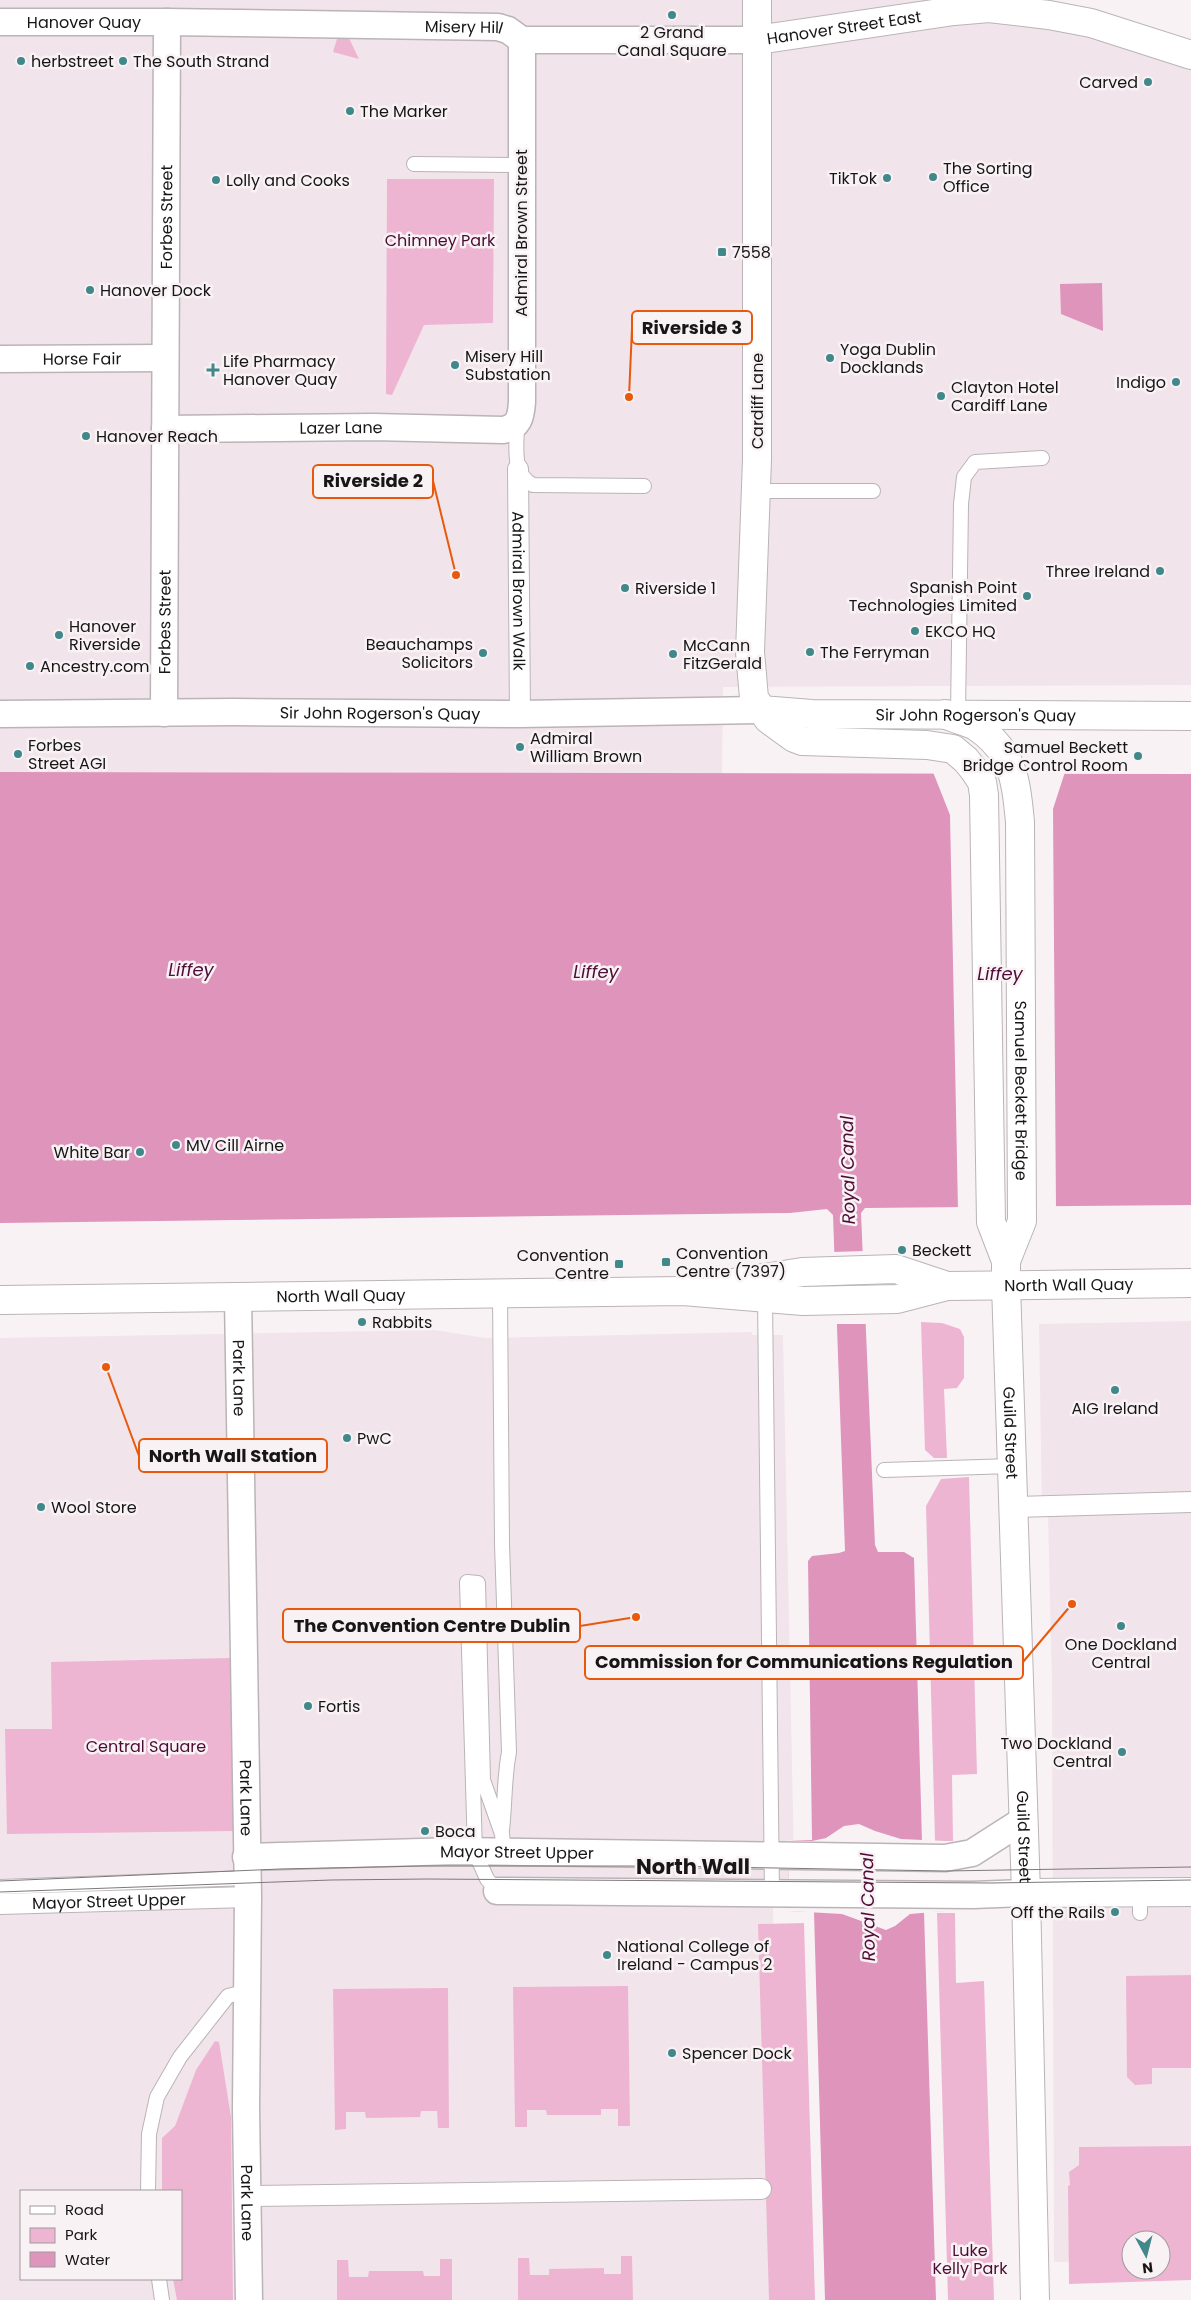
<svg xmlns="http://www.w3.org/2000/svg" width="1191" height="2300" font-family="Poppins,sans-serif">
  <rect width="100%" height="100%" fill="#f9f2f5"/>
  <path fill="#f2e4eb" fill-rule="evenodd" d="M0 0H1028L1191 51V685L723 687 722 774 0 772Z
    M1191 1321V2261L1161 2240H1131V2261L1054 2262 1052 1682 1048 1515H1042L1039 1324Z
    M435 1330 485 1338 752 1332V1335H783L795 1907H773L779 2300H0V1338ZM21 2191H181V2279H21Z"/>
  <path fill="#eeb5d2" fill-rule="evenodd" d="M339 32H346L359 59 333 52Z
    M387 179H494L493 323 424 325 392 395 386 394Z
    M921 1322 942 1323 960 1329 964 1337V1378L957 1388 944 1389 947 1458H934L925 1450Z
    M969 1477 977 1774 952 1775 953 1841H935L926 1506 941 1479Z
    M230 1658 234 1831 7 1834 5 1729H52L51 1662Z
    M937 1913H955L956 1983 984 1981 994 2300H948Z
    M804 1923 815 2300H769L758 1924Z
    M1191 1975V2068H1152V2084L1135 2085 1127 2077 1126 1976Z
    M628 1986 630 2126H618V2109H601V2115H547L546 2110H527V2127H515L513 1987Z
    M448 1988 449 2128H438L437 2111H421L420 2117 366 2118 365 2112H346V2129L335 2130 333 1989Z
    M215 2041 219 2042 231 2117 233 2300H177L173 2279H181V2191H162V2138L175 2126 196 2070Z
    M1191 2146V2280L1069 2284 1068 2186 1070 2185 1069 2172 1079 2165V2147ZM1131 2240H1161V2270H1131Z
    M621 2256H632L633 2300H518V2258H529L530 2275H549V2269L604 2268V2274H621Z
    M440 2259H452V2300H337V2260H348L349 2277H368L369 2271H423L424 2276H440Z"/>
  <path fill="#de94bb" d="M1102 283 1103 331 1061 314 1060 284Z
    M0 772 1191 774V1205L865 1208 861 1213 875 1545 878 1552H904L914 1558 922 1841H945V1911L924 1912 936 2300H825L814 1912 789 1911 788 1840H812L808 1561 812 1556 839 1553 845 1551 833 1215 827 1209 790 1213 0 1223Z"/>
  <path fill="#f9f2f5" d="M933 772H1065L1053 809 1056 1209 958 1210 950 815Z
    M865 1251 868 1324H835L832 1252Z
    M859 1824 875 1831 901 1839 945 1841V1911L910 1914 895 1926 886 1930 842 1914 789 1911 788 1840 812 1841 826 1838 844 1826Z"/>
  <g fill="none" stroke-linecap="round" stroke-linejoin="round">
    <g stroke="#bab4b7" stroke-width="16">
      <path id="service" d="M414 164 521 165
        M517 424C517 445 511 474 533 485L644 486
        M755 491H873
        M958 714 961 504 964 477 975 462 1042 458
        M500 1293 502 1544 509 1752C504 1778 505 1804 502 1830
        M765 1299 772 1894
        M884 1470 1012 1466
        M0 1887 247 1878
        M497 1891 487 1879 475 1852 467 1582 478 1583 483 1780 502 1834 504 1852
        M1140 1892V1913
        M148 2191 149 2134 157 2097 180 2057 228 1996 248 1991
        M159 2279 162 2300"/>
    </g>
    <g stroke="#bab4b7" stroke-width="22">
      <g id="pedestrian">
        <path id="s1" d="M518 469 520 714"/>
        <path d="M1013 1507 1191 1502"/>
        <path id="s2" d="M0 1904 248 1897"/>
        <path d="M247 2196 761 2189"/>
      </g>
    </g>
    <g stroke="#bab4b7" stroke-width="29">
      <g id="minor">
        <path id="s3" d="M0 22H167L498 27 508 30 522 40H757"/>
        <path id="s4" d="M0 359 164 358"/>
        <path id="s5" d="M165 429 373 427 503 430C519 427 521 417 522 402V40"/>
        <path id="s6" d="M164 713 167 22"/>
        <path id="s7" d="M0 714 233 712 520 714 760 710"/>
        <path id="s8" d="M238 1297 248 1897 246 2109 249 2300"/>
        <path id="s9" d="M246 1857 457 1851 945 1858 972 1853 1022 1821"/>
        <path d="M497 1891 973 1895 1026 1893"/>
      </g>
    </g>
    <g stroke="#bab4b7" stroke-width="30">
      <g id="tertiary">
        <path id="s10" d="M757 40 954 11 989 8 1049 15 1091 23 1191 55"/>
        <path id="s11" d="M1006 1285 1026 1893 1035 2300"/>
        <path d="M1026 1893 1191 1892"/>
      </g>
    </g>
    <g stroke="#bab4b7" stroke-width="30">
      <g id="secondary">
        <path d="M757 0V459L750 652 754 698 768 719 794 738 802 741 927 745 953 749 966 760 974 770 982 782 984 795 991 1222 1006 1261V1285"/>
        <path id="s12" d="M760 710 812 714 1191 716"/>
        <path id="s13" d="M945 714C955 720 968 721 977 727 1014 752 1016 782 1020 822L1022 1221 1006 1261"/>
        <path d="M720 1285 802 1272 896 1269 947 1286"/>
        <path id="s14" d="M0 1300 683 1291 803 1301 897 1299 947 1286 1191 1283"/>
      </g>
    </g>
    <use href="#service" stroke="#fff" stroke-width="14"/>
    <use href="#pedestrian" stroke="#fff" stroke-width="20"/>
    <use href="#minor" stroke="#fff" stroke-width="26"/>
    <use href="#tertiary" stroke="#fff" stroke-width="28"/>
    <use href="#secondary" stroke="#fff" stroke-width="28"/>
    <path stroke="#7e797b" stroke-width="1" d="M0 1881 280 1869 422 1866H662L945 1871 1191 1867
      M0 1892 331 1880 427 1879 990 1883 1191 1880"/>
  </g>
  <g fill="#40888a" stroke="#f9f2f5" stroke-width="2">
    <circle cx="672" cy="15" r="5"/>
    <circle cx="21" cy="61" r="5"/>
    <circle cx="123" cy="61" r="5"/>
    <circle cx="1148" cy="82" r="5"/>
    <circle cx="350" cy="111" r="5"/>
    <circle cx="933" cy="177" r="5"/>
    <circle cx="887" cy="178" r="5"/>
    <circle cx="216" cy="180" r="5"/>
    <rect x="717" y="247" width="10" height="10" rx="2.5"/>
    <circle cx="90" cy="290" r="5"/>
    <circle cx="830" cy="358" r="5"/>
    <circle cx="455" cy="365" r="5"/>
    <path d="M210.5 362.5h5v5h5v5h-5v5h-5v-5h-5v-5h5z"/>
    <circle cx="1176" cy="382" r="5"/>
    <circle cx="941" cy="396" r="5"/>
    <circle cx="86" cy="436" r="5"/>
    <circle cx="1160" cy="571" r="5"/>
    <circle cx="625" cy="588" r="5"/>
    <circle cx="1027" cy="596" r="5"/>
    <circle cx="915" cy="631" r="5"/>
    <circle cx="59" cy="635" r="5"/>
    <circle cx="810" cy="652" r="5"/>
    <circle cx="483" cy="653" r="5"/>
    <circle cx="673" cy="654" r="5"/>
    <circle cx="30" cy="666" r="5"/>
    <circle cx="520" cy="747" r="5"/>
    <circle cx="18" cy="754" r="5"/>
    <circle cx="1138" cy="756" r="5"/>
    <circle cx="176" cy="1145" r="5"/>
    <circle cx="140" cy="1152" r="5"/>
    <circle cx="902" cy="1250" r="5"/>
    <rect x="661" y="1257" width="10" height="10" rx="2.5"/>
    <rect x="614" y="1259" width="10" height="10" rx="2.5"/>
    <circle cx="362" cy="1322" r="5"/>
    <circle cx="1115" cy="1390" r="5"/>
    <circle cx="347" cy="1438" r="5"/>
    <circle cx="41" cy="1507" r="5"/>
    <circle cx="1121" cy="1626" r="5"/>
    <circle cx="308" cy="1706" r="5"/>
    <circle cx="1122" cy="1752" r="5"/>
    <circle cx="425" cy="1831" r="5"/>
    <circle cx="1115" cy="1912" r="5"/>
    <circle cx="607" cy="1955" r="5"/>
    <circle cx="672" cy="2053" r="5"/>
  </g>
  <g text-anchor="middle" stroke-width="5" stroke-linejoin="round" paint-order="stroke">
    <g font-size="16" fill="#171516" stroke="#f9f2f5">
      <text dy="6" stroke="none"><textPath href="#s3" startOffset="84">Hanover Quay</textPath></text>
      <text dy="6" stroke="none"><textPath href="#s10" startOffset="88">Hanover Street East</textPath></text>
      <text dy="6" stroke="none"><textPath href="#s3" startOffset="464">Misery Hill</textPath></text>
      <text dy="6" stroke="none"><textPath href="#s6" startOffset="496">Forbes Street</textPath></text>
      <text transform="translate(521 233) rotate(-90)" y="6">Admiral Brown Street</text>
      <text dy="6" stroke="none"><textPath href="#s4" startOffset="82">Horse Fair</textPath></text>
      <text transform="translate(757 401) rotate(-90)" y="6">Cardiff Lane</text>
      <text dy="6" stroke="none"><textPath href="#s5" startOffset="176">Lazer Lane</textPath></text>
      <text dy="6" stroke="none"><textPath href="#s1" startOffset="122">Admiral Brown Walk</textPath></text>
      <text dy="6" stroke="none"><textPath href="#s6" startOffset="91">Forbes Street</textPath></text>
      <text dy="6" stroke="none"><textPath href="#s7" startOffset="380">Sir John Rogerson's Quay</textPath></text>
      <text dy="6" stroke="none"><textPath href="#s12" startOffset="216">Sir John Rogerson's Quay</textPath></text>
      <text dy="6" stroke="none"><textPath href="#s13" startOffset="412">Samuel Beckett Bridge</textPath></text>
      <text dy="6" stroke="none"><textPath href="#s14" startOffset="1071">North Wall Quay</textPath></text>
      <text dy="6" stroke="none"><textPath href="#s14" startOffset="341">North Wall Quay</textPath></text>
      <text dy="6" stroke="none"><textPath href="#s8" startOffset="81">Park Lane</textPath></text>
      <text dy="6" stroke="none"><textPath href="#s11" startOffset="148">Guild Street</textPath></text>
      <text dy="6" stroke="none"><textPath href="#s8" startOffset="501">Park Lane</textPath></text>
      <text dy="6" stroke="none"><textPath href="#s11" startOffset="552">Guild Street</textPath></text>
      <text dy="6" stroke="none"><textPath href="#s9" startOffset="271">Mayor Street Upper</textPath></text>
      <text dy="6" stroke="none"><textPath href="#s2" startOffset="109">Mayor Street Upper</textPath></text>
      <text dy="6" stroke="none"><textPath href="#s8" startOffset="906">Park Lane</textPath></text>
    </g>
    <g font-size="16" fill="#171516" stroke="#f9f2f5" text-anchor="start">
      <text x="672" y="38" text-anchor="middle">2 Grand<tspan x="672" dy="18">Canal Square</tspan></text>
      <text x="31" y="67">herbstreet</text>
      <text x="133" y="67">The South Strand</text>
      <text x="1138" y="88" text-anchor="end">Carved</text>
      <text x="360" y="117">The Marker</text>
      <text x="943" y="174">The Sorting<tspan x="943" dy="18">Office</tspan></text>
      <text x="877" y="184" text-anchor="end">TikTok</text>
      <text x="226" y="186">Lolly and Cooks</text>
      <text x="732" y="258">7558</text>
      <text x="100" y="296">Hanover Dock</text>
      <text x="840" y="355">Yoga Dublin<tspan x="840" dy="18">Docklands</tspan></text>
      <text x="465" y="362">Misery Hill<tspan x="465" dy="18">Substation</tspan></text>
      <text x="223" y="367">Life Pharmacy<tspan x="223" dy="18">Hanover Quay</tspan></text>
      <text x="1166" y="388" text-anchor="end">Indigo</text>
      <text x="951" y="393">Clayton Hotel<tspan x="951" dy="18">Cardiff Lane</tspan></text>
      <text x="96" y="442">Hanover Reach</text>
      <text x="1150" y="577" text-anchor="end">Three Ireland</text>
      <text x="1017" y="593" text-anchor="end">Spanish Point<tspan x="1017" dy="18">Technologies Limited</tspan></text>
      <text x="635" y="594">Riverside 1</text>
      <text x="69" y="632">Hanover<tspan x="69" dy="18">Riverside</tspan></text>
      <text x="925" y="637">EKCO HQ</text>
      <text x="473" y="650" text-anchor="end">Beauchamps<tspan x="473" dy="18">Solicitors</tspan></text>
      <text x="683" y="651">McCann<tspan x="683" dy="18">FitzGerald</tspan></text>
      <text x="820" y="658">The Ferryman</text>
      <text x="40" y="672">Ancestry.com</text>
      <text x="530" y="744">Admiral<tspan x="530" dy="18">William Brown</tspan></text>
      <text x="28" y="751">Forbes<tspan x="28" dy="18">Street AGI</tspan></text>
      <text x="1128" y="753" text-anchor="end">Samuel Beckett<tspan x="1128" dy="18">Bridge Control Room</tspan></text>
      <text x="186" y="1151">MV Cill Airne</text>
      <text x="130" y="1158" text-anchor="end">White Bar</text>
      <text x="912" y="1256">Beckett</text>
      <text x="676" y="1259">Convention<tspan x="676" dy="18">Centre (7397)</tspan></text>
      <text x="609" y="1261" text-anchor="end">Convention<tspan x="609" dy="18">Centre</tspan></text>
      <text x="372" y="1328">Rabbits</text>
      <text x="1115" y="1414" text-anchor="middle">AIG Ireland</text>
      <text x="357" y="1444">PwC</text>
      <text x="51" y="1513">Wool Store</text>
      <text x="1121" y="1650" text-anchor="middle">One Dockland<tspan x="1121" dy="18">Central</tspan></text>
      <text x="318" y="1712">Fortis</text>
      <text x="1112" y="1749" text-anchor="end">Two Dockland<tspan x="1112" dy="18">Central</tspan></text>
      <text x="435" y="1837">Boca</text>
      <text x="1105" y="1918" text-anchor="end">Off the Rails</text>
      <text x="617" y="1952">National College of<tspan x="617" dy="18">Ireland - Campus 2</tspan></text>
      <text x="682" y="2059">Spencer Dock</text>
    </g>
    <g font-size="16" fill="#4c0b34" stroke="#f9f2f5">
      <text x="440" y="246">Chimney Park</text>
      <text x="146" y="1752">Central Square</text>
      <text x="970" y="2256">Luke<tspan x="970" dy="18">Kelly Park</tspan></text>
    </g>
    <g font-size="18" font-style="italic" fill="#4e0d36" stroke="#f9f2f5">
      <text x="191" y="976">Liffey</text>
      <text x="596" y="978">Liffey</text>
      <text x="1000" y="980">Liffey</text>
      <text transform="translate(848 1170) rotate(-91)" y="6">Royal Canal</text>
      <text transform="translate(868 1907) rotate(-91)" y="6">Royal Canal</text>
    </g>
    <g font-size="21" font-weight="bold" fill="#171516" stroke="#f9f2f5">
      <text x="693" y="1874">North Wall</text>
    </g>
  </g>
  <path fill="none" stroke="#e8590c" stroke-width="2" d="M629 397L632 328M456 575L433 481M106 1367L139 1456M636 1617L580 1626M1072 1604L1023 1662"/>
  <g fill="#e8590c" stroke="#f9f2f5" stroke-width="2">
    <circle cx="629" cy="397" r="5"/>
    <circle cx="456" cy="575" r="5"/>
    <circle cx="106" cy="1367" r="5"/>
    <circle cx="636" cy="1617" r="5"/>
    <circle cx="1072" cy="1604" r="5"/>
  </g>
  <g fill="#f9f2f5" stroke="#e8590c" stroke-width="2">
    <rect x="632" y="311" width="120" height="33" rx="5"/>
    <rect x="313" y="465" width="120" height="33" rx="5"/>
    <rect x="139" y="1439" width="188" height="33" rx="5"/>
    <rect x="283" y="1609" width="297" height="33" rx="5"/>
    <rect x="585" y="1646" width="438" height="33" rx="5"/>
  </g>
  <g font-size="18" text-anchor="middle" font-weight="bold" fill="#171516">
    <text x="692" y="334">Riverside 3</text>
    <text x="373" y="487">Riverside 2</text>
    <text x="233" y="1462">North Wall Station</text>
    <text x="432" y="1632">The Convention Centre Dublin</text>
    <text x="804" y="1668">Commission for Communications Regulation</text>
  </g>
  <rect x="20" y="2190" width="162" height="90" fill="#f9f2f5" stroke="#9f9a9c"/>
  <rect x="30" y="2206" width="25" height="8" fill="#ffffff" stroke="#9f9a9c"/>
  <text x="65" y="2215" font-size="15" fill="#171516">Road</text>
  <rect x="30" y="2228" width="25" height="15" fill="#eeb5d2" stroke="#9f9a9c"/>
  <text x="65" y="2240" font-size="15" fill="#171516">Park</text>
  <rect x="30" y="2252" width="25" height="15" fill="#de94bb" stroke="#9f9a9c"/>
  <text x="65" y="2265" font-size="15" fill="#171516">Water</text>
  <g transform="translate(1146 2255) rotate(173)"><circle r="24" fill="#f9f2f5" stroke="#9f9a9c"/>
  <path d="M0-4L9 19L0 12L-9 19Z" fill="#40888a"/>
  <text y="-8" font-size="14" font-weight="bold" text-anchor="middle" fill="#171516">N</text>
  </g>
</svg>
